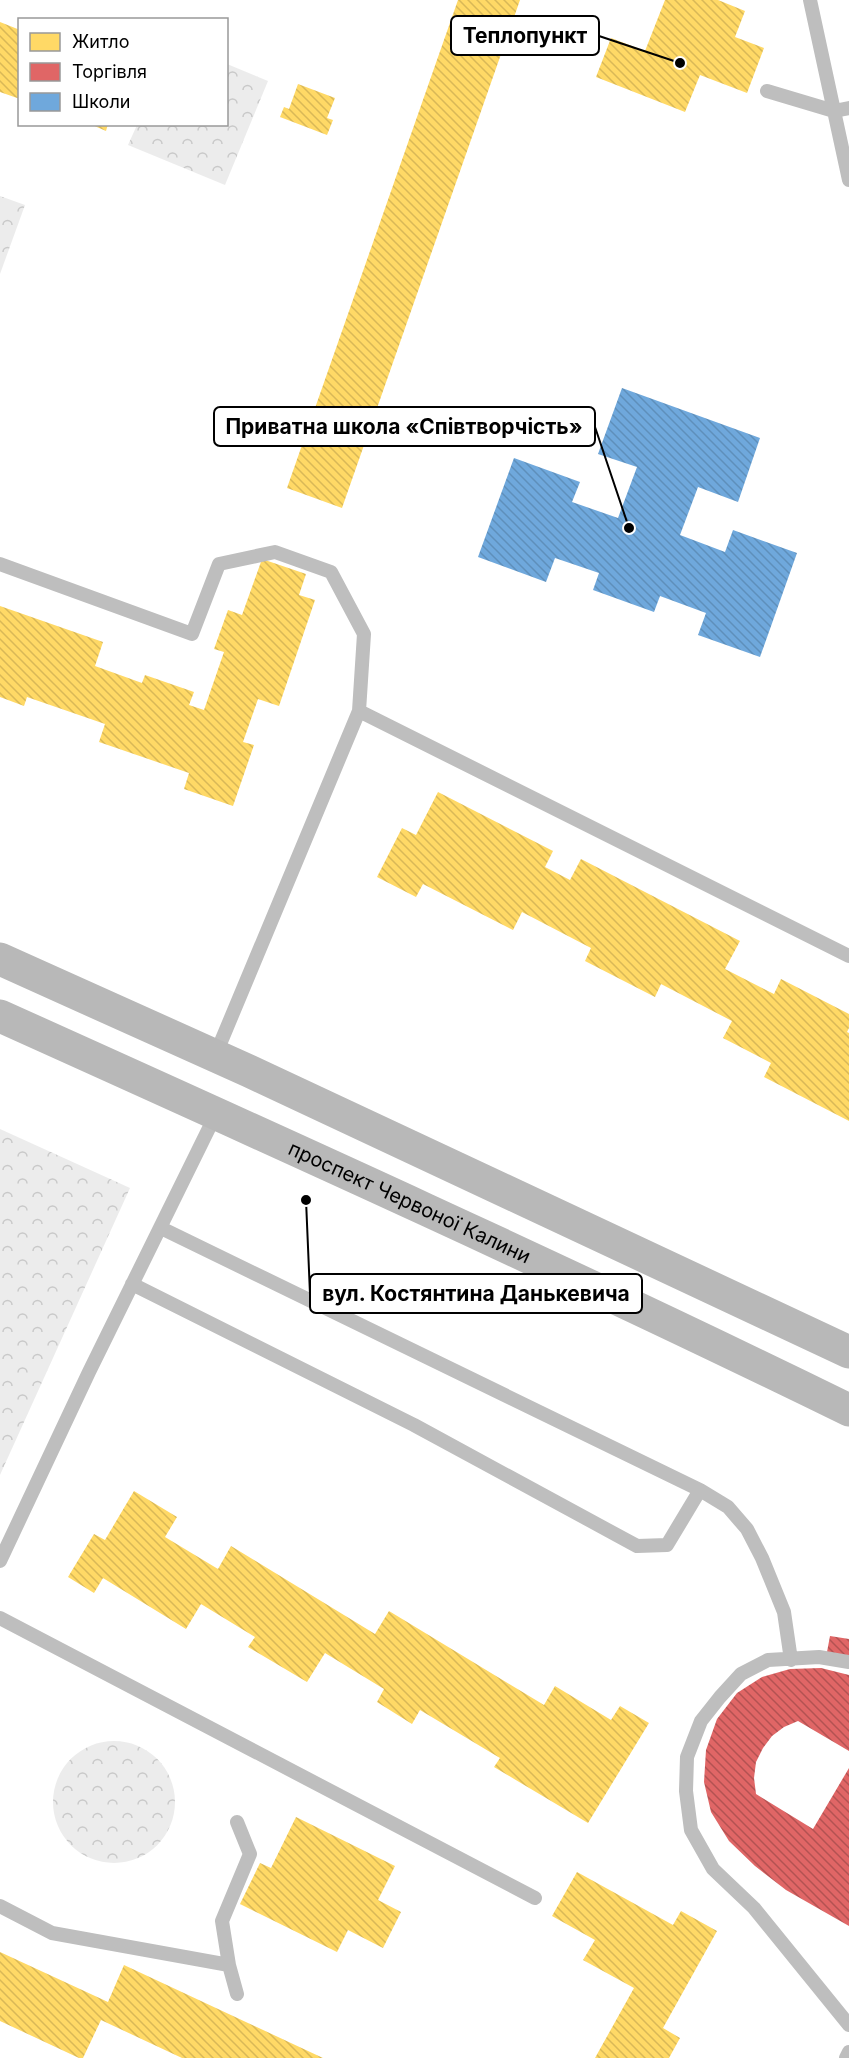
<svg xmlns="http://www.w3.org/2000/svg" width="849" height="2058" font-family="Inter,sans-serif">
  <defs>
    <pattern id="forest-crowns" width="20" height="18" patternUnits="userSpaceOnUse" patternTransform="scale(1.5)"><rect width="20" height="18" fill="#ececec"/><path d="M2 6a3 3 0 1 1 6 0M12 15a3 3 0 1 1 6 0" fill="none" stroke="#c9c9c9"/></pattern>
    <pattern id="homes-back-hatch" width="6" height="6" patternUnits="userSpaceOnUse" patternTransform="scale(1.5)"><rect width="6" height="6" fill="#ffd966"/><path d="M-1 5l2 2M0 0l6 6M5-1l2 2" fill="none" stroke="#d9b857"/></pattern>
    <pattern id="shops-back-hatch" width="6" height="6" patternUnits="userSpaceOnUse" patternTransform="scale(1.5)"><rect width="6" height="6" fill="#e06666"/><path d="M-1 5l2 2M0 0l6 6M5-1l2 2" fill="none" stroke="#b35252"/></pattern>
    <pattern id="schools-back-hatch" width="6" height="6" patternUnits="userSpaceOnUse" patternTransform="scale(1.5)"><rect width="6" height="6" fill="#6fa8dc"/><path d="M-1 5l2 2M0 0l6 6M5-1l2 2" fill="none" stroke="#5e8fbb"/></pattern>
  </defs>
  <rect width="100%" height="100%" fill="#fff"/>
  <path fill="url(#forest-crowns)" d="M227 64 268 81 225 185 128 145 137 125 226 124Z
    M0 196 25 205 0 274Z
    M0 1129 130 1188 0 1475Z
    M53 1802a61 61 0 1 1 122 0a61 61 0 1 1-122 0Z"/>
  <path fill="url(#homes-back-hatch)" d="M458 0H520L342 508 287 488Z
    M665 0H718L745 11 735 37 764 48 747 93 700 75 685 112 596 77 611 38 645 51Z
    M0 22 20 30V99L0 92Z
    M298 84 335 98 327 118 333 120 327 135 280 117 284 107 289 109Z
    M90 124H108L106 131Z
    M262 559 306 574 299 595 315 600 279 706 258 699 243 742 254 745 233 806 184 789 189 773 99 742 105 724 27 697 24 706 0 697V606L103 642 95 666 142 683 145 675 194 692 189 705 204 710 224 652 214 649 228 610 242 615Z
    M438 792 553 851 545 867 570 880 581 859 740 941 725 969 774 994 781 979 849 1014V1028L847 1032 849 1033V1121L764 1077 771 1063 723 1038 732 1021 661 984 655 997 585 961 591 948 522 912 513 930 423 884 416 897 377 877 402 828 416 835Z
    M134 1491 177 1517 165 1537 218 1569 231 1546 375 1634 389 1611 544 1705 555 1686 611 1720 620 1706 649 1723 588 1823 494 1767 500 1758 420 1710 412 1724 377 1702 384 1689 325 1653 307 1682 248 1647 255 1637 201 1604 186 1629 103 1578 94 1593 68 1577 94 1534 105 1540Z
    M296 1817 395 1866 378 1900 401 1912 383 1948 348 1930 337 1952 240 1904 260 1863 271 1868Z
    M577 1872 673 1925 681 1911 717 1931 663 2028 680 2038 669 2058H595L634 1988 583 1960 595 1940 552 1916Z
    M0 1952 108 2002 124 1965 323 2058H182L101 2020 83 2058H79L0 2021Z"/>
  <path fill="url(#shops-back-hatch)" d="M830 1636 849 1639V1656L827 1652Z
    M821 1668 849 1675V1751L798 1721 784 1727 772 1736 763 1748 756 1762 754 1778 756 1794 813 1829 849 1768V1926L786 1890 755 1866 729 1841 711 1812 704 1782 706 1750 717 1719 737 1693 762 1677 790 1669Z"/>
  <path fill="url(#schools-back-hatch)" d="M622 388 760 438 738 502 698 487 680 535 725 552 733 530 797 553 760 657 698 635 706 613 660 596 654 612 593 590 599 573 555 558 546 582 478 557 514 458 580 482 572 502 618 518 637 467 598 454Z"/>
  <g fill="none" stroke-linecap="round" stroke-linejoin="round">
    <path stroke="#bebebe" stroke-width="14" d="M810 0 849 180
      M767 91 834 111 849 108
      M0 564 192 634 219 564 275 552 331 572 364 634 359 711 215 1056
      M359 711 849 956
      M161 1228 700 1490 728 1507 747 1529 762 1558 784 1612 791 1660
      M132 1284 414 1425 637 1546 667 1545 700 1490
      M0 1561 89 1372 216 1114
      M0 1618 535 1898
      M849 1662 819 1657 768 1660 741 1674 720 1697 701 1721 687 1757 686 1791 691 1830 713 1869 754 1908 849 2025
      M237 1822 250 1854 222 1921 229 1965 237 1994
      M0 1906 52 1933 229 1965
      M846 2058 849 2052"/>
    <g stroke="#b8b8b8" stroke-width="33">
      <path d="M0 959 249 1071 849 1352"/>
      <path id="s1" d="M0 1016C284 1144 569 1273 849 1410"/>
    </g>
  </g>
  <g text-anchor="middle" stroke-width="6" stroke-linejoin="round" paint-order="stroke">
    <g font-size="20" fill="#000" stroke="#fff">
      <text dy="7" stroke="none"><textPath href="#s1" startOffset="450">проспект Червоної Калини</textPath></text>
    </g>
  </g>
  <path fill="none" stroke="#000" stroke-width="2" d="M680 63L599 36M629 528L595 427M306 1200L310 1294"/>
  <g fill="#000" stroke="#fff" stroke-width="2">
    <circle cx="680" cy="63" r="6"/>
    <circle cx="629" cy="528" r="6"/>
    <circle cx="306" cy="1200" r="6"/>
  </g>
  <g fill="#fff" stroke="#000" stroke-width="2">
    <rect x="451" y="16" width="148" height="39" rx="6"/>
    <rect x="214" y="407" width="381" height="39" rx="6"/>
    <rect x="310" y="1274" width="332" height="39" rx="6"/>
  </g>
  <g font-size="21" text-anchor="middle" font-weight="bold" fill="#000">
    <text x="525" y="43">Теплопункт</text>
    <text x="404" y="434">Приватна школа «Співтворчість»</text>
    <text x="476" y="1301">вул. Костянтина Данькевича</text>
  </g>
  <rect x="18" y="18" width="210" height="108" fill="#ffffff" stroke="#999999" stroke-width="1.5"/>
  <rect x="30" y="33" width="30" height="18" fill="#ffd966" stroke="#999999" stroke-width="1.5"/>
  <text x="72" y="48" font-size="18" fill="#000000">Житло</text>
  <rect x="30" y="63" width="30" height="18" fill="#e06666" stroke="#999999" stroke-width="1.5"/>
  <text x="72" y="78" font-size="18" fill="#000000">Торгівля</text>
  <rect x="30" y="93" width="30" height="18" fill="#6fa8dc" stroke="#999999" stroke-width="1.5"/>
  <text x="72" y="108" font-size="18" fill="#000000">Школи</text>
</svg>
